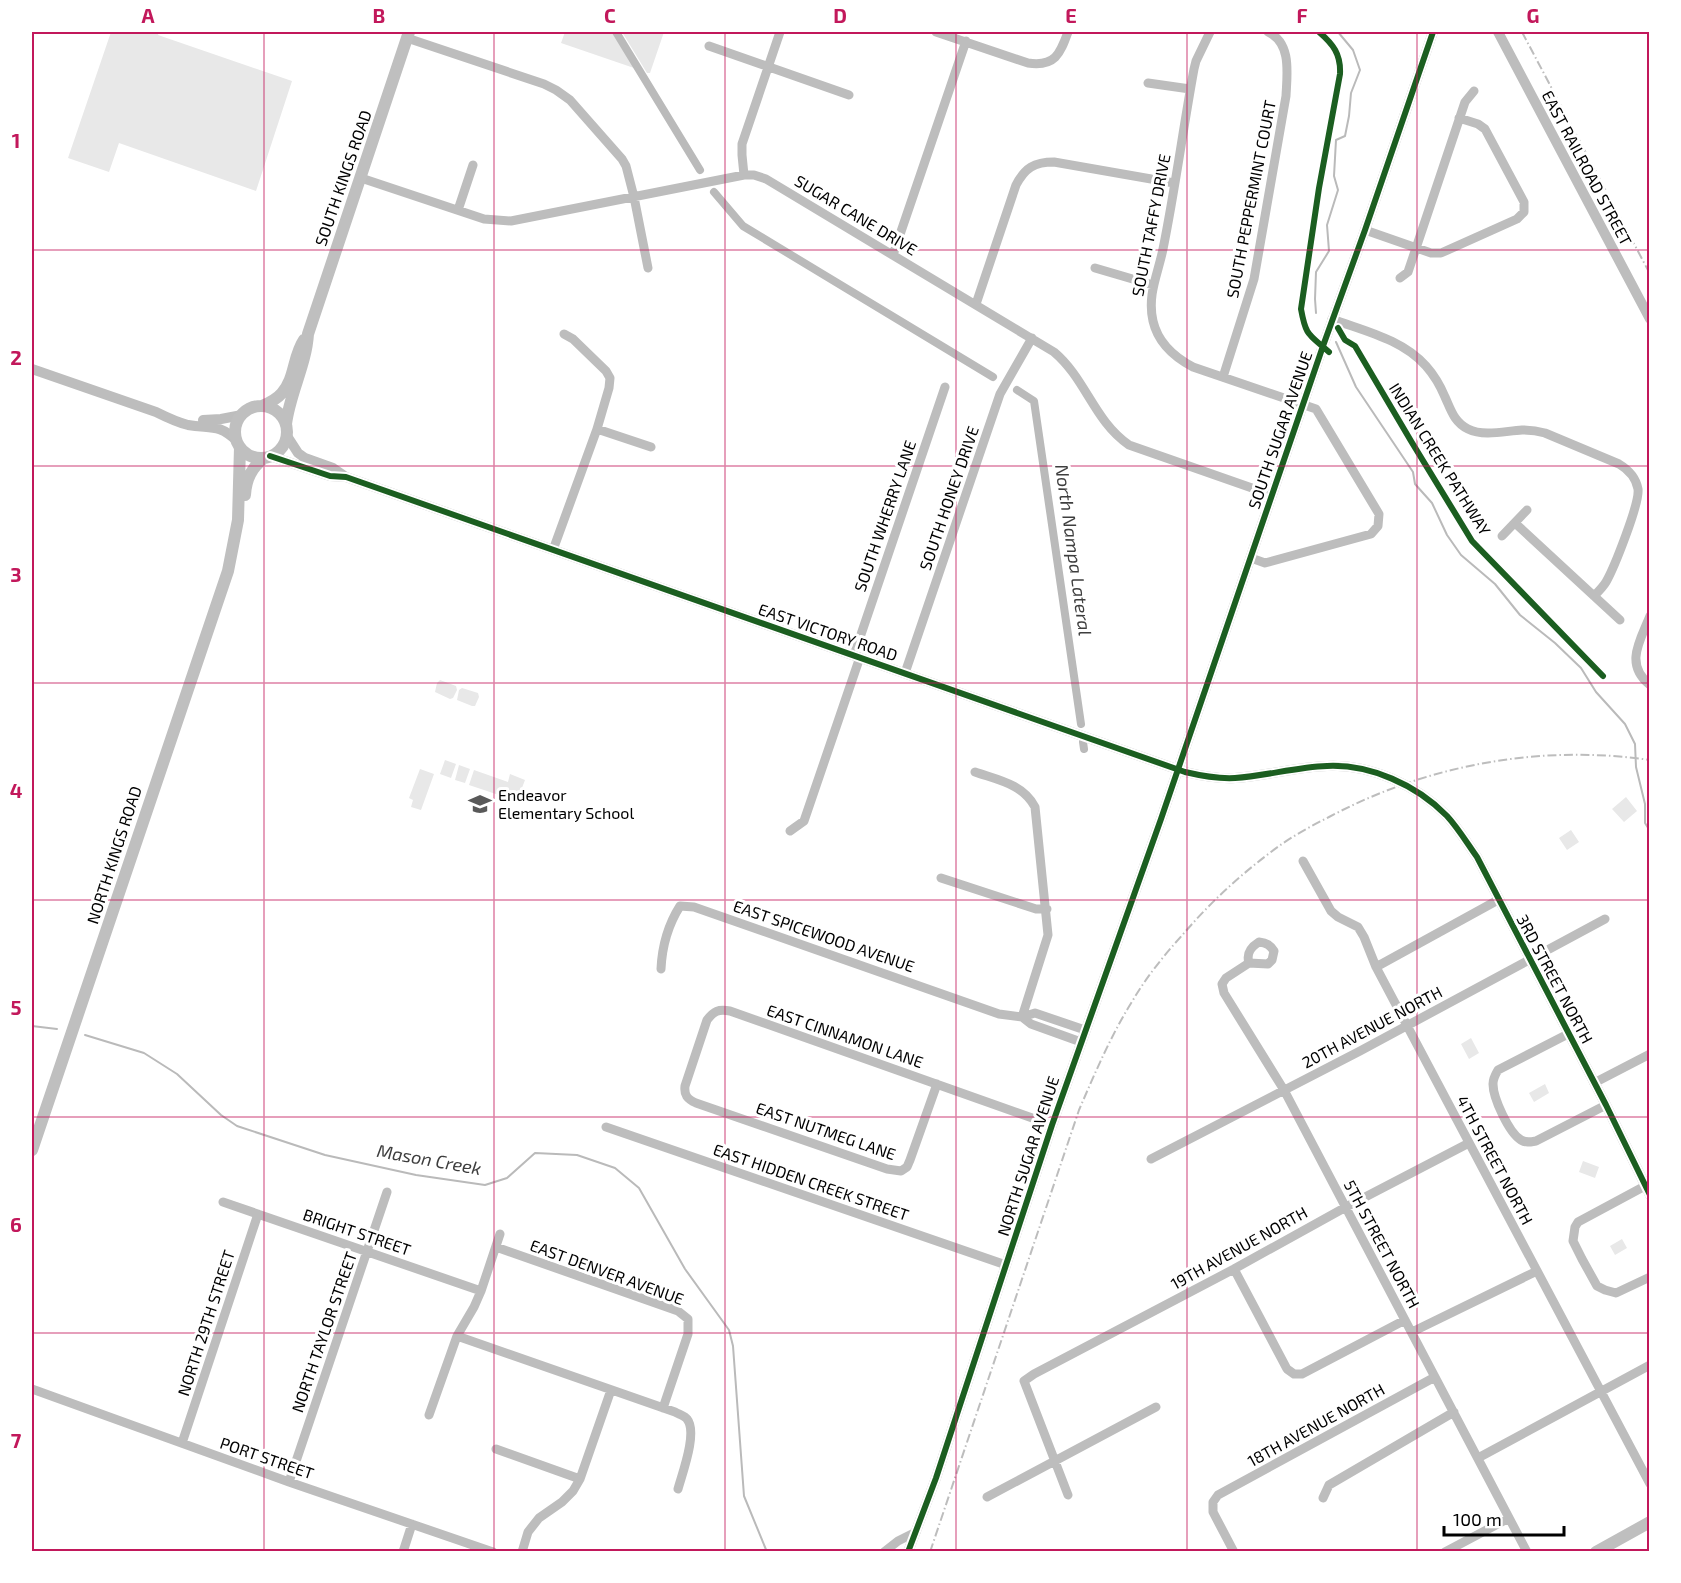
<svg xmlns="http://www.w3.org/2000/svg" width="1681" height="1583" font-family="'Exo 2',sans-serif">
  <rect width="100%" height="100%" fill="#fff"/>
  <path fill="#e8e8e8" d="M111 32H159L158 35 292 81 256 191 119 143 109 172 68 158Z
    M565 32H612L634 68 561 43Z
    M622 32H664L650 73H647Z
    M440 680 456 686 457 690 453 698 450 699 435 692 437 683Z
    M462 688 478 693 479 697 475 706H472L457 700 459 690Z
    M445 760 456 764 451 778 440 774Z
    M459 765 470 769 465 783 455 780Z
    M420 769 434 774 421 810 411 807 413 800 409 798Z
    M474 770 508 782 510 774 525 780 517 801 469 785Z
    M1626 797 1637 811 1624 822 1612 809Z
    M1571 830 1579 842 1567 850 1559 838Z
    M1471 1038 1479 1053 1469 1059 1461 1044Z
    M1545 1084 1549 1093 1534 1102 1529 1093Z
    M1583 1161 1599 1167 1595 1178 1579 1172Z
    M1622 1239 1627 1248 1615 1255 1610 1246Z"/>
  <g fill="none" stroke-linecap="round" stroke-linejoin="round">
    <path stroke="#bababa" stroke-width="2" d="M1316 313 1315 299 1316 272 1329 251 1327 225 1338 190 1334 176 1336 140 1345 136 1349 116 1351 93 1360 70 1353 50 1338 32
      M1336 342 1356 387 1413 472 1415 484 1432 503 1447 535 1461 555 1495 584 1520 615 1555 643 1581 668 1596 692 1625 724 1635 744 1636 767 1645 804V823L1650 831
      M32 1026 57 1029
      M85 1035 144 1053 177 1074 221 1115 237 1126 325 1155 416 1175 485 1185 507 1178 535 1153 577 1155 615 1168 639 1188 685 1269 729 1330 733 1346 744 1496 767 1552"/>
    <path stroke="#bababa" stroke-width="8" d="M616 32 700 170
      M714 192 743 226 993 377
      M1017 390 1034 401 1081 724
      M1083 742 1084 749"/>
    <path stroke="#bdbdbd" stroke-width="9" d="M936 32 1028 63C1055 67 1060 54 1068 32
      M1210 32 1196 61 1194 69C1183 129 1175 190 1163 249 1158 274 1147 295 1153 321 1158 343 1174 357 1193 367L1316 409 1379 514 1378 526 1371 534 1265 563 1251 558
      M407 38 544 84 556 90 570 100 622 159 626 166 634 197 648 268
      M709 46 849 95
      M1148 83 1190 89
      M744 175 742 155V144L780 32
      M361 178 484 219 511 221 744 175H754L766 179 1054 352C1086 379 1094 421 1129 445L1272 495
      M458 210 473 165
      M1365 230 1431 253H1441L1517 219 1524 212V202L1485 129 1478 124 1459 118
      M893 255 966 41
      M1095 268 1153 285
      M1400 278 1408 272 1465 102 1474 91
      M976 304 1016 185C1025 168 1034 162 1054 162L1174 183
      M1332 319C1364 331 1402 339 1426 366 1434 375 1440 385 1445 397 1451 410 1454 422 1468 429 1484 437 1505 431 1522 430 1530 430 1538 431 1545 433L1619 464C1629 470 1636 478 1638 489 1640 503 1614 568 1606 582 1603 587 1598 592 1594 596
      M1223 377 1254 279 1286 96C1287 74 1292 43 1268 32
      M597 429 651 447
      M1515 523 1620 620
      M1502 536 1527 510
      M553 550 597 429 609 388 610 378 606 371 573 339 564 334
      M1650 616C1640 641 1624 664 1650 685
      M854 655 945 387
      M905 673 1000 394 1032 338
      M975 772C998 780 1023 784 1035 807L1048 935 1022 1017
      M790 831 804 821 860 657
      M1303 861 1331 911 1338 917 1358 927 1364 937 1376 967 1650 1484
      M941 878 1036 909H1047
      M1259 942C1267 943 1270 945 1274 951L1272 960 1268 964 1249 963C1246 953 1251 947 1259 942Z
      M1249 963 1226 978 1222 984 1224 993 1284 1090 1527 1552
      M1376 967 1498 900
      M661 969C662 947 668 925 680 906L694 907 999 1014 1022 1017 1035 1013 1085 1030
      M1022 1017 1031 1024 1081 1042
      M1568 1034 1498 1070C1495 1075 1493 1079 1493 1084 1493 1098 1509 1133 1521 1140 1526 1143 1530 1142 1536 1141L1606 1105
      M1594 1083 1650 1054
      M937 1084 910 1160 907 1167 901 1171 887 1169 696 1103C687 1099 684 1095 685 1086L707 1020C714 1011 718 1009 730 1011L1052 1125
      M606 1127 1006 1265
      M1151 1159 1360 1051 1605 919
      M1645 1186 1578 1222 1575 1227 1573 1241 1582 1259 1597 1286 1605 1290 1616 1293 1650 1277
      M223 1202 481 1291
      M496 1247 678 1311 688 1319V1334L663 1408
      M1234 1269 1287 1369 1294 1374H1302L1405 1320
      M1412 1332 1537 1271
      M457 1336 675 1412C678 1414 685 1416 687 1419 698 1432 682 1474 678 1489
      M32 1389 289 1482 493 1552
      M429 1415 457 1336 474 1307 481 1291 500 1234
      M182 1443 258 1214
      M496 1449 580 1479
      M1478 1458 1650 1365
      M289 1482 387 1192
      M1068 1495 1024 1381 1034 1374 1234 1269 1346 1207 1469 1143
      M987 1497 1156 1407
      M1323 1498 1329 1485 1454 1412
      M403 1552 412 1524
      M522 1552 528 1532 539 1518 562 1502 573 1491 580 1479 611 1390
      M884 1552 898 1541 916 1532
      M1234 1552 1213 1512V1502L1218 1495 1435 1377
      M1445 1552 1509 1518"/>
    <path stroke="#bdbdbd" stroke-width="10" d="M1498 32 1650 319
      M32 369 156 412C166 417 176 422 188 425 211 429 218 423 237 441
      M203 420 221 419 242 415
      M287 436 298 453 305 458 333 468 346 477
      M270 456 330 476 346 477 1185 772C1202 776 1218 779 1235 778 1266 776 1296 767 1327 766 1370 764 1417 785 1447 816 1458 828 1467 843 1477 857L1606 1105 1650 1195
      M908 1552 936 1478 1052 1125 1161 819 1323 346 1365 230 1433 32"/>
    <path stroke="#bfbfbf" stroke-width="12" d="M262 406C269 403 277 399 282 393 295 379 293 356 304 340
      M235 432a26 26 0 1 1 52 0a26 26 0 1 1-52 0Z
      M286 424C290 393 306 365 308 334L409 32
      M245 495C246 478 252 468 264 458
      M32 1150 228 571 238 520 240 447
      M1596 1552 1650 1522"/>
    <path stroke="#bdbdbd" stroke-width="2" stroke-dasharray="9 3 1.5 3" stroke-linecap="butt" d="M1522 32 1650 274
      M930 1552 1079 1110C1095 1073 1111 1035 1133 1000 1147 976 1166 953 1185 932 1211 902 1239 876 1271 852 1289 838 1309 827 1329 817 1427 765 1539 744 1650 760"/>
    <g stroke="#fff" stroke-width="10">
      <path id="cycleway" d="M1319 32C1333 44 1341 54 1340 74L1319 188 1301 309C1306 337 1309 334 1329 352
        M1338 328 1345 340 1355 346 1411 441 1472 541 1603 676
        M270 456 330 476 346 477 1185 772C1202 776 1218 779 1235 778 1266 776 1296 767 1327 766 1370 764 1417 785 1447 816 1458 828 1467 843 1477 857L1606 1105 1650 1195
        M908 1552 936 1478 1052 1125 1161 819 1323 346 1365 230 1433 32"/>
    </g>
    <use href="#cycleway" stroke="#1b5e20" stroke-width="6"/>
  </g>
  <path fill="none" stroke="#c2185b" stroke-width="1.5" stroke-opacity="0.55" d="M264 32V1552M494 32V1552M725 32V1552M956 32V1552M1187 32V1552M1417 32V1552M32 250H1650M32 466H1650M32 683H1650M32 900H1650M32 1117H1650M32 1333H1650"/>
  <defs>
    <g id="school-bare" transform="scale(1.8)"><path d="M0-5L7-2L0 1L-7-2ZM-4 1L0 2.5L4 1V4Q0 6-4 4Z" fill="#595959" stroke="#fff" stroke-width="2.5" paint-order="stroke"/></g>
  </defs>
  <g fill-rule="evenodd">
    <use href="#school-bare" x="480" y="804"/>
  </g>
  <g text-anchor="middle" stroke-width="6" stroke-linejoin="round" paint-order="stroke">
    <g font-size="16" fill="#000" stroke="#fff">
      <text transform="translate(1587 168) rotate(62)" y="6">EAST RAILROAD STREET</text>
      <text transform="translate(343 178) rotate(-71)" y="6">SOUTH KINGS ROAD</text>
      <text transform="translate(1251 199) rotate(-79)" y="6">SOUTH PEPPERMINT COURT</text>
      <text transform="translate(856 215) rotate(31)" y="6">SUGAR CANE DRIVE</text>
      <text transform="translate(1151 225) rotate(-79)" y="6">SOUTH TAFFY DRIVE</text>
      <text transform="translate(1280 430) rotate(-71)" y="6">SOUTH SUGAR AVENUE</text>
      <text transform="translate(1440 459) rotate(58)" y="6">INDIAN CREEK PATHWAY</text>
      <text transform="translate(949 498) rotate(-71)" y="6">SOUTH HONEY DRIVE</text>
      <text transform="translate(885 516) rotate(-71)" y="6">SOUTH WHERRY LANE</text>
      <text transform="translate(828 632) rotate(19)" y="6">EAST VICTORY ROAD</text>
      <text transform="translate(114 855) rotate(-72)" y="6">NORTH KINGS ROAD</text>
      <text transform="translate(824 936) rotate(19)" y="6">EAST SPICEWOOD AVENUE</text>
      <text transform="translate(1555 979) rotate(62)" y="6">3RD STREET NORTH</text>
      <text transform="translate(1372 1027) rotate(-28)" y="6">20TH AVENUE NORTH</text>
      <text transform="translate(845 1036) rotate(19)" y="6">EAST CINNAMON LANE</text>
      <text transform="translate(826 1131) rotate(19)" y="6">EAST NUTMEG LANE</text>
      <text transform="translate(1028 1156) rotate(-72)" y="6">NORTH SUGAR AVENUE</text>
      <text transform="translate(1495 1160) rotate(62)" y="6">4TH STREET NORTH</text>
      <text transform="translate(811 1182) rotate(19)" y="6">EAST HIDDEN CREEK STREET</text>
      <text transform="translate(357 1232) rotate(19)" y="6">BRIGHT STREET</text>
      <text transform="translate(1382 1244) rotate(62)" y="6">5TH STREET NORTH</text>
      <text transform="translate(1239 1248) rotate(-29)" y="6">19TH AVENUE NORTH</text>
      <text transform="translate(607 1272) rotate(20)" y="6">EAST DENVER AVENUE</text>
      <text transform="translate(206 1323) rotate(-72)" y="6">NORTH 29TH STREET</text>
      <text transform="translate(324 1332) rotate(-71)" y="6">NORTH TAYLOR STREET</text>
      <text transform="translate(1316 1425) rotate(-29)" y="6">18TH AVENUE NORTH</text>
      <text transform="translate(267 1458) rotate(19)" y="6">PORT STREET</text>
    </g>
    <g font-size="16" fill="#000" stroke="#fff" text-anchor="start">
      <text x="498" y="801">Endeavor<tspan x="498" dy="18">Elementary School</tspan></text>
    </g>
    <g font-size="18" font-style="italic" fill="#3e3e3e" stroke="#fff">
      <text transform="translate(1073 550) rotate(82)" y="6">North Nampa Lateral</text>
      <text transform="translate(429 1160) rotate(10)" y="6">Mason Creek</text>
    </g>
  </g>
  <rect width="1681" height="1583" fill="none" stroke="#ffffff" stroke-width="66"/>
  <path d="M1444 1526v9h120v-9" fill="none" stroke="#000000" stroke-width="3"/>
  <text x="1453" y="1526" font-size="18" fill="#000000" stroke="#ffffff" stroke-width="4.5" paint-order="stroke">100 m</text>
  <rect x="33" y="33" width="1615" height="1517" fill="none" stroke="#c2185b" stroke-width="2"/>
  <g font-size="20" text-anchor="middle" font-weight="bold" fill="#c2185b">
    <text x="148" y="23">A</text>
    <text x="379" y="23">B</text>
    <text x="610" y="23">C</text>
    <text x="840" y="23">D</text>
    <text x="1071" y="23">E</text>
    <text x="1302" y="23">F</text>
    <text x="1533" y="23">G</text>
    <text x="16" y="148">1</text>
    <text x="16" y="365">2</text>
    <text x="16" y="582">3</text>
    <text x="16" y="798">4</text>
    <text x="16" y="1015">5</text>
    <text x="16" y="1232">6</text>
    <text x="16" y="1448">7</text>
  </g>
</svg>
